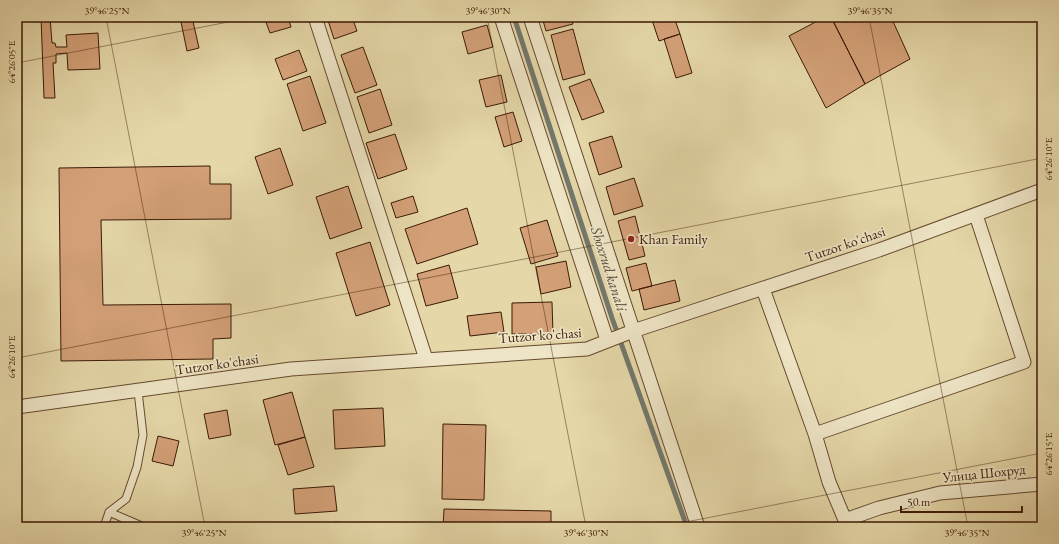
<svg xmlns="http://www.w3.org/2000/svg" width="1059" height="544" font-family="'EB Garamond',serif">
  <rect width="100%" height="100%" fill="#e5d7a8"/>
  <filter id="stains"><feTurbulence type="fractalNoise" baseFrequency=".005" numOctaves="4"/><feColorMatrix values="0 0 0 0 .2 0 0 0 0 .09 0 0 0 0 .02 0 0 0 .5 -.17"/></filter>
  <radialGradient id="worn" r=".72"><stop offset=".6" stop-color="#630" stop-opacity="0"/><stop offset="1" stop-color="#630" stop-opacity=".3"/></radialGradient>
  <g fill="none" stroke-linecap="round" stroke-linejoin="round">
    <path stroke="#73786d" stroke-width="5" d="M514 17 612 318 687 527"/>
  </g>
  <path fill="#d3a077" stroke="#3b1a06" d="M41 17H50L52 43H55L56 47H67L66 35 98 33 100 69 68 70 67 53 56 54V63H53L55 98H44Z
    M180 17H192L199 48 187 51Z
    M264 17H288L291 27 270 33Z
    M327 17H352L357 31 334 39Z
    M542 17H571L573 24 546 31Z
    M651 17H674L680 34 659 41Z
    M825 17H831L865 84 826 108 789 36Z
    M831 17H891L910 59 865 84Z
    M487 25 493 47 468 54 462 32Z
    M573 29 585 74 563 80 551 35Z
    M680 34 692 73 676 78 664 39Z
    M363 47 377 85 355 93 341 55Z
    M299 50 307 71 283 80 275 59Z
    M501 75 507 102 486 107 479 80Z
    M310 76 326 123 303 131 287 84Z
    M590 79 604 112 582 120 569 87Z
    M380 89 392 125 369 133 357 97Z
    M513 112 522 141 504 147 495 117Z
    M395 134 407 169 378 179 366 143Z
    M612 136 622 167 599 175 589 143Z
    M280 148 293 185 268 194 255 157Z
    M210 166V184H231V219L101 220 103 305 231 304V338L213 339V359L61 361 59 168Z
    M634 178 643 206 614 215 606 187Z
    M348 186 362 228 330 239 316 197Z
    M413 196 418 212 396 218 391 203Z
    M467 208 478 244 417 264 405 229Z
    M635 216 645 256 629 260 618 221Z
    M547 220 558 256 531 264 520 228Z
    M370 242 390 305 356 316 336 253Z
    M566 261 571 287 541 294 536 267Z
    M646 263 652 286 632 291 626 268Z
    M449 265 458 298 426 306 417 274Z
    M675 280 680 301 644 310 639 289Z
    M552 302 553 334H512V303Z
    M501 312 504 332 470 336 467 316Z
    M292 392 305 437 275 445 263 400Z
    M383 408 385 446 335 449 333 410Z
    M227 410 231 435 209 439 204 414Z
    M443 424 486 425 484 500 442 499Z
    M158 436 179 441 173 466 152 461Z
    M305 437 314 467 288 475 278 445Z
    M334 486 337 511 295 514 293 489Z
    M444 509 551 511V527H443Z
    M334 522 367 524 366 527H334Z"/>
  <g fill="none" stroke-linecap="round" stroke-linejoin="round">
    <g stroke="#66492e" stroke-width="9">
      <path id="service" d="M138 391 143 435 137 467 126 499 109 512 144 527
        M104 527 109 512"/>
    </g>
    <g stroke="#66492e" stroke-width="15">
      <path id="minor" d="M315 17 426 359
        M501 17 607 340
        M530 17 698 527
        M763 289 815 434 829 482 845 520
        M17 407 291 369 587 349 633 331 879 250 1042 190
        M815 434 1024 362 976 215
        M847 527 845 520 879 508 940 493 1042 484"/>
    </g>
    <use href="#service" stroke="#eee5c6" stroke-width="7"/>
    <use href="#minor" stroke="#eee5c6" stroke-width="13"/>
  </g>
  <path fill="none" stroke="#3b1a06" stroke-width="1" stroke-opacity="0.45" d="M106 17 205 527M487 17 586 527M869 17 968 527M17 63 254 17M17 358 1042 158M660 527 1042 453"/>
  <circle fill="#8f2418" stroke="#eee5c6" stroke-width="1.5" cx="631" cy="239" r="4"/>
  <g text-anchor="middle" stroke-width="3.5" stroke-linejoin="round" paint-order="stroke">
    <g font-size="14" fill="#3b1a06" stroke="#eee5c6" text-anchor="start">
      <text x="639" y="244">Khan Family</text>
    </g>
    <g font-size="14" fill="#3b1a06" stroke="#eee5c6">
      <text transform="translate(845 244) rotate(-19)" y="5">Tutzor ko'chasi</text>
      <text transform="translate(540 335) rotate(-4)" y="5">Tutzor ko'chasi</text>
      <text transform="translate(217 364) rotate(-8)" y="5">Tutzor ko'chasi</text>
      <text transform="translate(984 473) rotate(-6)" y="5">Улица Шохруд</text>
    </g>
    <g font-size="15" font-style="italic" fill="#57493a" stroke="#eee5c6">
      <text transform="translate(609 269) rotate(72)" y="5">Shoxrud kanali</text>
    </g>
  </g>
  <rect width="1059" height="544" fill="none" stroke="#e5d7a8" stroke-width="44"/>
  <path d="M901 506v6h121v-6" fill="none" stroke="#3b1a06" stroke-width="2"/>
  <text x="907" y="506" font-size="12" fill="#3b1a06" stroke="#eee5c6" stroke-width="3" paint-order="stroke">50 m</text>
  <rect x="22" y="22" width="1015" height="500" fill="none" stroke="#3b1a06" stroke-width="1.5"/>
  <g font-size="10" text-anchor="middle" fill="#3b1a06">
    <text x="107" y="14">39°46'25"N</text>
    <text x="488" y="14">39°46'30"N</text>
    <text x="870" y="14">39°46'35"N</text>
    <text transform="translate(11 62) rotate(-90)" y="4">64°26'05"E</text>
    <text transform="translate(1048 159) rotate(-90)" y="4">64°26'10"E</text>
    <text transform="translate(11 357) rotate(-90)" y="4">64°26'10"E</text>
    <text transform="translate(1048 454) rotate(-90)" y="4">64°26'15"E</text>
    <text x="204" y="536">39°46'25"N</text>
    <text x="586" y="536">39°46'30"N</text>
    <text x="967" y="536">39°46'35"N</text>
  </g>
  <rect width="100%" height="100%" filter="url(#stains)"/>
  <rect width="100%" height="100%" fill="url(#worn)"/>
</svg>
